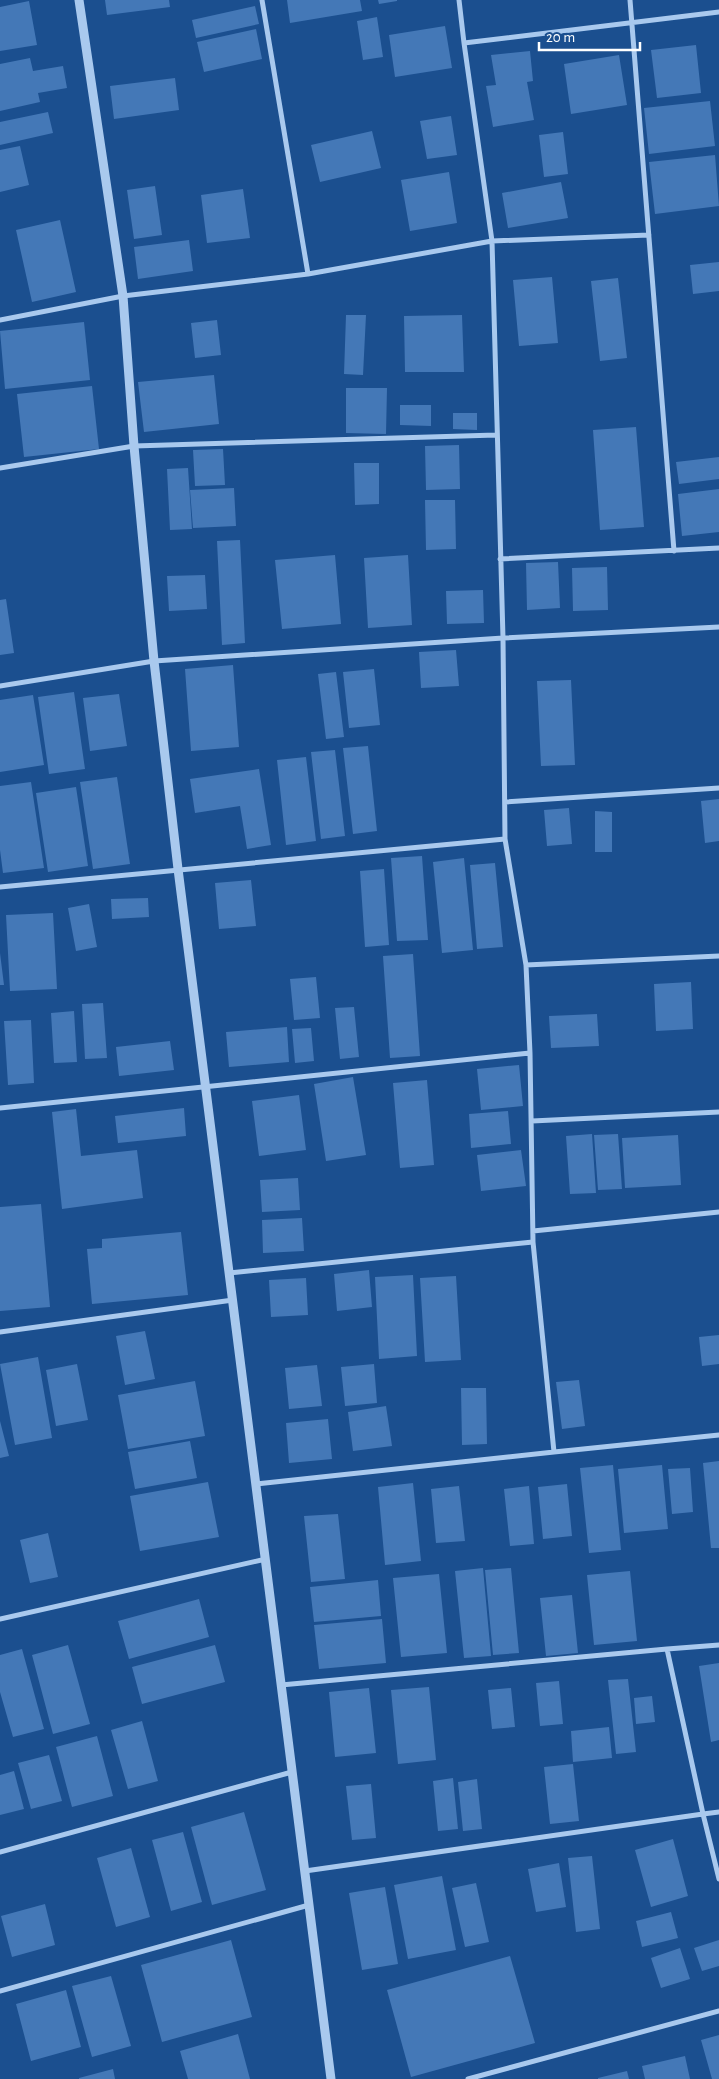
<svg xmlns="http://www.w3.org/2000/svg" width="719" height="2079" font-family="'Alegreya Sans',sans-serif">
  <rect width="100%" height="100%" fill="#1b4f8f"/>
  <path fill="#4478b7" d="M105 0H169L170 7 107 15Z
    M287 0H360L362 11 290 23Z
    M378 0H397V1L379 4Z
    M29 1 37 45 0 51V7Z
    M255 6 259 24 196 38 192 20Z
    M377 17 383 57 363 60 357 21Z
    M445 26 452 68 395 77 389 35Z
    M256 29 262 59 204 72 197 42Z
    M696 45 701 93 657 98 651 50Z
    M530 51 533 81 527 82 534 120 493 127 486 86 496 85 491 55Z
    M619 55 627 105 571 114 564 64Z
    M30 58 33 71 63 66 67 88 38 93 40 102 0 111V64Z
    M175 78 179 110 114 119 110 86Z
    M710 101 715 146 649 154 644 108Z
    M48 112 53 133 0 145V122Z
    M451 116 457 155 427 159 420 121Z
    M372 131 381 168 320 182 311 145Z
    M563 132 568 174 544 177 539 135Z
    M20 146 29 185 0 192V150Z
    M715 155 719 206 655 214 649 162Z
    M449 172 457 223 410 231 401 180Z
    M561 182 568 218 508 228 502 193Z
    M155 186 162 235 134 239 127 190Z
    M243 189 250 238 207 243 201 195Z
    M60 220 76 292 32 302 16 230Z
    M189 240 193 271 138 279 134 247Z
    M719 262V291L693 294 690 265Z
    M552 277 558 343 519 346 513 280Z
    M618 278 627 358 600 361 591 281Z
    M346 315H366L363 375 344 374Z
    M462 315 464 372H405L404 316Z
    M217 320 221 355 195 358 191 323Z
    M84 322 90 380 5 389 0 331Z
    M214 375 219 424 144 432 138 382Z
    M92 386 99 449 24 457 17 394Z
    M346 388H387L386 434 346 433Z
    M400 405H431V426L400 425Z
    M453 413H477V430L453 429Z
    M636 427 644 527 600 530 593 430Z
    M459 445 460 489 426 490 425 446Z
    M223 449 225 485 195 486 193 450Z
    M719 457V479L679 484 676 462Z
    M354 463H379V504L355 505Z
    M188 468 192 529 170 530 167 469Z
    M234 488 236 526 193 528 190 490Z
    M719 489V532L682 536 678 494Z
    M425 500H455L456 549 426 550Z
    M240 540 245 643 222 645 217 541Z
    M335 555 341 624 282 629 275 560Z
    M408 555 412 625 368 628 364 558Z
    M558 562 560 608 527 610 526 563Z
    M607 567 608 610 573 611 572 568Z
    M205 575 207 609 169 611 167 576Z
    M483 590 484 623 447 624 446 591Z
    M6 599 14 653 0 655V600Z
    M456 650 459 686 421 688 419 652Z
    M233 665 239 747 191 751 185 669Z
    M374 669 380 725 349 728 343 672Z
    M336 672 344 737 326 739 318 674Z
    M571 680 575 765 541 766 537 681Z
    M74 692 85 769 49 774 38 697Z
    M119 694 127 746 90 751 83 698Z
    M33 695 44 765 0 772V700Z
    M368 746 377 831 353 834 343 748Z
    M335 750 345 836 321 839 311 752Z
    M306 757 316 841 286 845 277 760Z
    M259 769 271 845 247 849 240 806 195 813 190 779Z
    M117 777 130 864 93 869 80 782Z
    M31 782 44 868 3 873 0 850V786Z
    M76 787 88 866 48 872 36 793Z
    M719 799V841L705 843 701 801Z
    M569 808 572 844 547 846 544 810Z
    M595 811 612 812V852H595Z
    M422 856 428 940 397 941 391 858Z
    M464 858 473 950 442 953 433 862Z
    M495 863 503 947 477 949 470 865Z
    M384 869 389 945 365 947 360 871Z
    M251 880 256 926 219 929 215 883Z
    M148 898 149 917 112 919 111 899Z
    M89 904 97 947 76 951 68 908Z
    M53 913 57 989 10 991 6 915Z
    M0 953 4 985H0Z
    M413 954 420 1056 390 1058 383 956Z
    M316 977 320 1018 294 1020 290 979Z
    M691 982 693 1029 656 1031 654 984Z
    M103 1003 107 1058 85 1059 82 1004Z
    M354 1007 359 1057 340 1059 335 1008Z
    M74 1011 77 1062 54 1063 51 1013Z
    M597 1014 599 1046 551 1048 549 1016Z
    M31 1020 34 1083 8 1085 4 1021Z
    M287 1027 289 1062 229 1067 226 1032Z
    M311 1028 314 1061 295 1063 292 1029Z
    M170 1041 174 1070 119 1076 116 1047Z
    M519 1065 523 1106 481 1110 477 1069Z
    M353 1077 366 1155 326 1161 314 1084Z
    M427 1080 434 1165 400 1168 393 1083Z
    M299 1095 306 1150 259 1156 252 1101Z
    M184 1108 186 1136 118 1143 115 1116Z
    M76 1109 81 1156 137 1150 143 1198 62 1209 52 1112Z
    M508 1111 511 1144 471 1148 469 1114Z
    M592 1134 596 1193 570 1194 566 1136Z
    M618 1134 622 1189 598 1190 594 1135Z
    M678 1135 681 1185 625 1188 622 1138Z
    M521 1150 526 1186 481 1191 477 1155Z
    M298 1178 300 1210 262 1212 260 1180Z
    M41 1204 50 1307 0 1311V1207Z
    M302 1218 304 1251 263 1253 262 1220Z
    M181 1232 188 1295 92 1304 87 1249 102 1248V1239Z
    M369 1270 372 1307 337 1311 334 1274Z
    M413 1275 417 1356 379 1359 375 1277Z
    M456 1276 461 1360 425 1362 420 1278Z
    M306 1278 308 1315 271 1317 269 1280Z
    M145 1331 155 1379 125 1385 116 1336Z
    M719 1335V1364L702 1366 699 1337Z
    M38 1357 52 1438 15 1445 0 1364Z
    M77 1364 88 1420 56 1426 46 1370Z
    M374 1364 377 1403 345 1406 341 1367Z
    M317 1365 322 1406 289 1409 285 1368Z
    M579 1380 585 1426 562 1429 556 1382Z
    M195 1381 205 1436 128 1449 118 1395Z
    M461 1388H486L487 1444 462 1445Z
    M386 1406 392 1446 353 1451 348 1412Z
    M328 1419 332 1459 289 1463 286 1423Z
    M0 1421 9 1456 0 1458Z
    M190 1441 197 1478 135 1489 128 1452Z
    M719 1461V1548H711L703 1463Z
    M613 1465 621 1550 589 1553 580 1468Z
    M662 1465 668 1529 624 1533 618 1469Z
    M690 1468 693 1512 672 1514 668 1469Z
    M208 1482 219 1537 140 1551 130 1496Z
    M413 1483 421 1561 385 1565 378 1487Z
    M567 1484 572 1536 543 1539 538 1487Z
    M459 1486 465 1541 436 1543 431 1489Z
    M529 1486 534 1544 510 1546 504 1489Z
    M338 1514 345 1579 311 1582 304 1516Z
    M48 1533 58 1577 30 1583 20 1540Z
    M483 1568 491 1656 464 1658 455 1571Z
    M511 1568 519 1653 493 1655 485 1570Z
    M630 1571 637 1641 594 1645 587 1575Z
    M439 1574 447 1653 401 1657 393 1578Z
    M378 1580 381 1616 314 1622 310 1587Z
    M572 1595 578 1653 546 1656 540 1598Z
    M199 1599 209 1637 129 1659 118 1621Z
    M382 1619 386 1663 319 1669 314 1625Z
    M68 1645 90 1724 53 1734 32 1655Z
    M215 1645 225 1682 142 1704 132 1667Z
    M22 1649 44 1729 13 1737 0 1692V1655Z
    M719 1663V1740L711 1742 699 1666Z
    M628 1679 636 1752 616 1754 608 1680Z
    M559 1681 563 1724 540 1726 536 1683Z
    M429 1687 436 1760 398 1764 391 1690Z
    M369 1688 376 1753 335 1757 329 1692Z
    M511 1688 515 1727 492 1729 488 1690Z
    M652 1696 655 1722 636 1724 634 1698Z
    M142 1721 158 1781 128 1789 111 1730Z
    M609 1727 612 1758 573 1762 571 1731Z
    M97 1736 113 1796 72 1807 56 1747Z
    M49 1755 62 1801 31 1809 18 1763Z
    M573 1764 579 1821 550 1824 544 1767Z
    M14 1771 24 1809 0 1815V1775Z
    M453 1778 458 1829 438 1831 433 1781Z
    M477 1779 482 1829 463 1831 458 1782Z
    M371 1784 376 1838 352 1840 346 1786Z
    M244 1812 266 1890 212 1905 191 1827Z
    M183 1832 202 1902 171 1911 152 1840Z
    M673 1839 688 1896 651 1907 635 1850Z
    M131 1848 150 1917 116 1927 97 1858Z
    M592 1856 600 1929 576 1932 568 1858Z
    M559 1863 566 1907 536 1912 528 1869Z
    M442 1876 456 1950 408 1959 394 1885Z
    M476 1883 489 1942 465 1947 452 1888Z
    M385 1887 398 1964 362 1970 349 1893Z
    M45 1904 55 1945 12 1957 1 1916Z
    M671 1912 678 1938 642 1947 636 1921Z
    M231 1940 252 2017 162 2042 141 1965Z
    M719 1940V1966L702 1971 694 1948Z
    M680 1948 690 1979 661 1988 651 1958Z
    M510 1956 535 2043 411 2077 387 1990Z
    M111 1976 131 2046 92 2057 72 1986Z
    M66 1990 81 2047 31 2061 16 2004Z
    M238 2034 250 2079H188L180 2051Z
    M719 2035V2079H712L701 2040Z
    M685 2056 690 2079H645L642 2066Z
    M113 2069 115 2079H79V2078Z
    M627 2071 629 2079H598V2078Z"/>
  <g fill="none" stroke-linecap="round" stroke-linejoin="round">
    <path stroke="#a9c9ee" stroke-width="5" d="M262 0 308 274 492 241 503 638 719 627
      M459 0 464 43
      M630 0 674 551
      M649 235 492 241 464 43 719 12
      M0 320 123 296 308 274
      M0 468 134 446 496 435
      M500 559 719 548
      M0 686 154 661 503 638 505 839 0 887
      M505 802 719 788
      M505 839 526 965 719 956
      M0 1108 530 1053 526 965
      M532 1121 719 1112
      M533 1231 719 1212
      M229 1273 533 1242 530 1053
      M0 1332 233 1300
      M554 1452 719 1435
      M256 1484 554 1452 533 1242
      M0 1619 266 1559
      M719 1645 667 1649 703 1814 719 1812
      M281 1685 667 1649
      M0 1852 292 1772
      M305 1871 703 1814 719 1879
      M0 1991 309 1905
      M468 2079 719 2011"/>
    <path stroke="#a9c9ee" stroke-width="9" d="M79 0 123 296 134 446 154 661 178 869 331 2079"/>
  </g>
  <path d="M539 42v8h101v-8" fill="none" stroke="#ffffff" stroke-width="2.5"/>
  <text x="546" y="42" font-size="15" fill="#ffffff" stroke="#1b4f8f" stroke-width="4" paint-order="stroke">20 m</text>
</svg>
